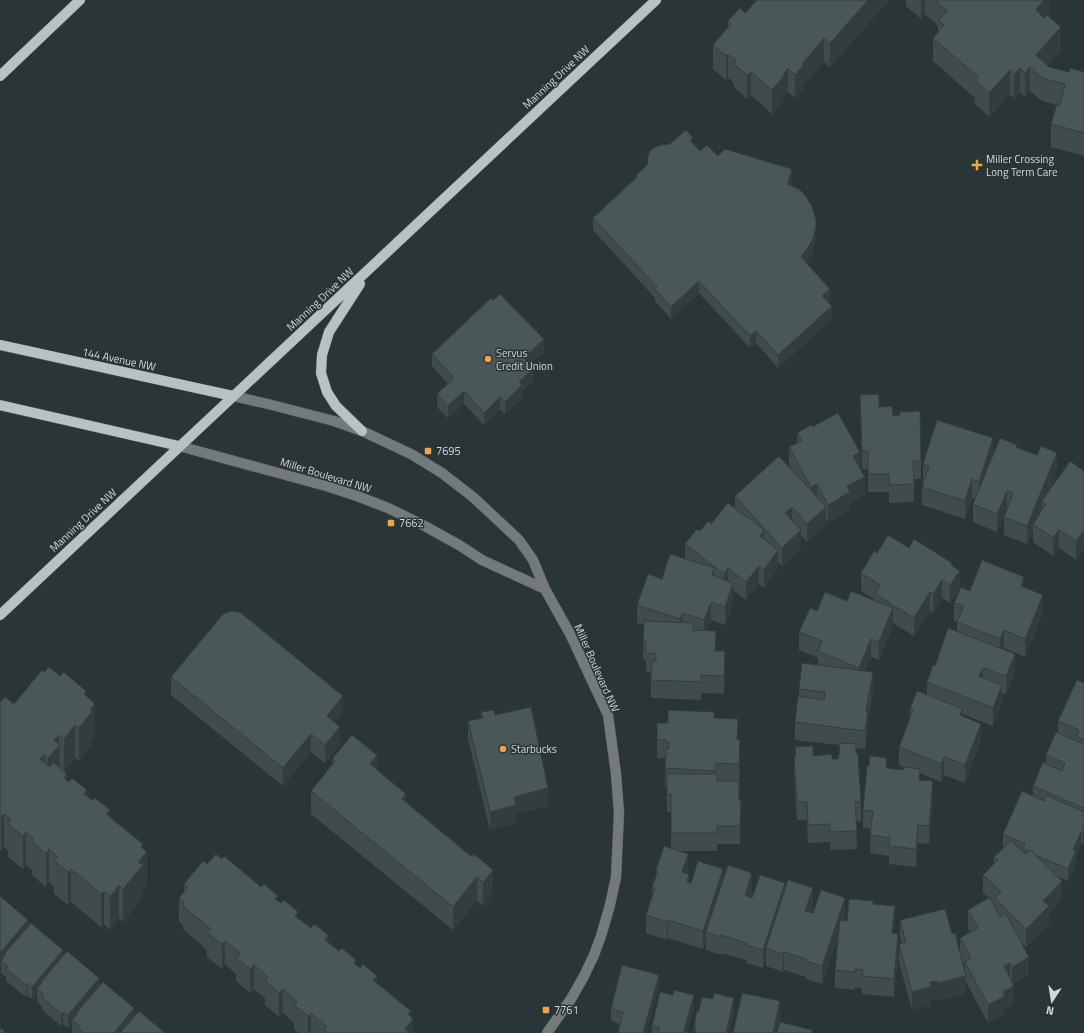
<svg xmlns="http://www.w3.org/2000/svg" width="1084" height="1033" font-family="'Titillium Web',sans-serif">
  <rect width="100%" height="100%" fill="#293537"/>
  <g fill="none" stroke-linecap="round" stroke-linejoin="round">
    <g stroke="#475354" stroke-width="11">
      <path id="minor" d="M233 396 268 404 334 421 362 431 411 454 442 473 473 497 519 540 533 560 545 589 570 634 608 715 616 774 619 813 616 877 610 905 601 936 594 955 584 976 571 999 547 1033
        M179 446 326 486 357 496 388 508 421 524 459 545 482 560 545 589"/>
    </g>
    <g stroke="#475354" stroke-width="11">
      <path id="major" d="M0 76 80 0
        M360 284 329 332 322 355 321 373 327 392 336 406 362 431
        M0 345 233 396
        M0 405 179 446
        M0 615C218 410 437 205 656 0"/>
    </g>
    <use href="#minor" stroke="#747a7b" stroke-width="10"/>
    <use href="#major" stroke="#b6c2c4" stroke-width="10"/>
  </g>
  <path fill="#404b4d" fill-rule="evenodd" d="M889 0 830 67 824 62 803 85V89L795 98 788 92 784 97V100L772 114 751 95 747 99 734 87V83L728 78 726 80 713 69V45L728 28V21L745 13Z
    M906 0H1049V17L1061 51 1048 65 1049 67 1069 72H1084V156L1051 147V124L1057 105 1042 101 1030 91 1025 97 1020 92 1014 98 1010 94 989 117 975 104V98L933 61V38L938 32V26L925 14 921 19 906 6Z
    M693 143 700 151 718 156 792 181 791 186 816 238 813 252 806 263 830 301 828 303 832 319 778 368 756 343 750 348 699 293 671 319 655 301V298L593 230V218L636 178V175Z
    M544 352 530 364 534 380 522 391V398L505 414 500 409 484 425 464 404 448 418 437 407V394L448 384 432 366V354Z
    M860 395 893 416 921 461V479H914V502L889 503V492H868V469H862Z
    M812 427 860 467 865 495 850 503V510L828 523 826 518V525L807 542 801 535V548L782 566 778 562V568L764 588 759 584 746 600 733 590V601L725 625 711 620 707 631 716 651 725 669 724 694 701 693V700L651 698V672L646 671V660L643 659 644 625 637 623V605L662 579 685 559V544L700 531 735 509V496L792 470 789 465V447L797 443V433Z
    M1017 448 1057 471 1050 490 1084 471V548L1076 560 1059 548 1053 556 1033 542V531L1027 544 1004 535V517L1007 509 997 532 973 522V504L975 498H972L965 519 922 505V487L924 482H923V464L993 455Z
    M909 548 952 566 960 589 950 603 942 598 933 612 930 611 914 636 893 623V627L879 660 871 657 865 671 873 690 870 709H869L868 715V729L865 749 856 748 861 802V821H856L857 849 830 850V842L808 843 807 820H797L794 775V757H795V747L813 756 832 759H838L839 755V745L795 740V722L799 697V689L818 665V658L799 650V632L817 611 847 601H875V600L861 591V573L877 553Z
    M1024 587 1043 613 1025 657 1004 648 1003 649 1015 672 1006 694 1002 693V703L993 726 963 714V716L981 742 965 783 944 775 941 782 920 773V780L933 799 929 844 918 843 916 867 889 864V856L870 853 871 829 863 828V810L887 768 903 770 905 768 899 765V747L910 719V709L927 694V682L935 666 957 631V622L954 621V603L970 591Z
    M44 672 86 697 95 737 92 741V745L79 761 75 758 64 772 67 781 87 796 110 816 143 848 147 885 143 890V898L123 922 119 918 110 930 104 924 101 927 71 902 68 905 54 894V887L49 882 46 887 32 875V870L26 865 23 869 8 857V851L4 847 1 850H0V703L14 704Z
    M171 677 343 714 335 724 340 745 325 763 311 752 283 786 171 695Z
    M1084 683V842L1083 845 1081 844 1076 856V864L1068 881 1058 877 1062 899 1049 913V924L1026 947 1020 941 1029 975 1013 984 1014 1004 1005 1010V1014L988 1023 966 982V994L937 1001V999L931 1000V1005L912 1010 899 962V944L902 943 900 938V920L952 934 960 953V938L970 932 968 928V910L989 898 983 893V875L994 863V857L1004 847 1003 846V834L1033 796V786L1046 764V755L1058 733V721ZM992 901 995 904V907ZM961 959 965 965V971Z
    M481 712 495 715 548 806 516 814V823L490 830 468 739V721L481 719Z
    M714 718 737 739 740 758 739 801 741 800 740 844H717V851H678L688 872 687 874 689 883H691L723 879 752 891 750 897 752 898 785 892 813 906 811 913H813L845 916 843 921H847L873 904 895 924 894 933 898 952 894 997 862 994V988L855 987V990L835 988V970L838 936 822 984 806 979V977L784 970 783 972 766 966V957L763 968 746 963V960L721 953V955L706 950V941L703 949 668 938 667 940 646 933V915L652 895V887L656 876V870L671 849V812H667V786H665L666 758H657V740L668 723Z
    M332 759 377 770 406 802 493 893 483 906 477 901 453 930 311 814V791L332 765Z
    M207 864 278 901 298 918 356 965 377 983 411 1017 413 1033H299L294 1029V1023L283 1013 279 1017 265 1005V998L254 989 250 993 236 981V974L225 964 222 969 207 957V950L183 929V925L179 922V898L184 892V884Z
    M0 896 28 927 63 957 134 1016 165 1033H73L72 1032V1022L68 1028 63 1024 61 1026 42 1010V1006L37 1002V993L32 999 27 995 26 997 6 981V977L1 973V964L0 965Z
    M659 987 620 1024 611 1021V1009Z
    M694 1007 687 1032 688 1033H652V1026Z
    M734 1010 729 1033H694V1026L699 1011Z"/>
  <path fill="#343d3e" d="M868 0H889L830 67V43Z
    M921 0H925V14L921 19Z
    M1044 0H1049V19L1036 33V10Z
    M1061 27V51L1039 75 1036 55Z
    M824 38V62L803 85V89L795 98V75L802 64Z
    M728 54V78L726 80V56Z
    M1030 67V91L1025 97V73Z
    M788 68V92L784 97V100L772 114V90L783 75Z
    M1020 68V92L1014 98V75Z
    M1010 70V94L989 117V93Z
    M751 72V95L747 99V75Z
    M792 169V181L788 196V184Z
    M816 226V238L813 252 806 263 801 268V256Z
    M699 281V293L671 319V307Z
    M830 289V301L822 309V296Z
    M832 306V319L778 368V355Z
    M756 331V343L750 348V336Z
    M544 339V352L524 370V358Z
    M534 368V380L522 391V398L505 414V402L519 382Z
    M464 391V404L448 418V406Z
    M500 397V409L484 425V413Z
    M993 438V456L979 500V482Z
    M860 452V470L853 456Z
    M1057 453V471L1044 503 1042 501V510L1035 525 1033 524V531L1027 544V526Z
    M865 477V495L850 503V510L828 523V505L847 486Z
    M972 479V498L965 519V501Z
    M817 484V502L811 505V487Z
    M1007 491V509L997 532V514Z
    M792 507V525L785 513Z
    M826 507V525L807 542V524Z
    M764 530V548L760 536Z
    M801 530V548L782 566V548Z
    M1059 530V548L1053 556V538Z
    M1084 530V548L1076 560V541Z
    M778 550V568L764 588V570Z
    M759 566V584L746 600V582Z
    M714 568V587L712 575Z
    M728 568V587L724 592V574Z
    M960 571V589L950 603V585Z
    M1024 577V595L1021 586Z
    M942 580V598L933 612V594Z
    M733 583V601L725 625V607Z
    M930 592V611L914 636V618Z
    M1043 595V613L1025 657V639Z
    M711 602V620L704 638V620Z
    M893 608V627L879 660V642Z
    M683 613V631L680 638V619Z
    M1004 630V648L1000 657V639Z
    M716 631V649L715 669V651Z
    M871 639V657L859 686V668Z
    M725 651V669L724 694V676Z
    M1015 654V672L1006 694V676Z
    M983 668V686L979 676Z
    M873 672V690L870 709V691Z
    M1002 685V703L993 726V708Z
    M86 691V718L90 710 95 704V737L92 741V745L79 761V728L84 694Z
    M869 691 868 729 865 749 866 711Z
    M343 696V714L327 734V716Z
    M963 709V727L960 715Z
    M981 724V742L965 783V765Z
    M75 725V758L64 772V739Z
    M340 727V745L325 763V745Z
    M311 734V752L283 786V768Z
    M59 735 60 778 48 791V758L54 740Z
    M740 740V758L739 782V764Z
    M44 755V788L40 759Z
    M377 755V779L370 764Z
    M944 757V775L941 782V764Z
    M67 774V807L64 778Z
    M933 781V799L929 844V826Z
    M548 788V806L516 814V823L490 830V812L514 797Z
    M87 790V823L84 794Z
    M406 794V817L402 799Z
    M110 810V843L106 814Z
    M4 814V847L1 850V817Z
    M918 825V843L916 867V849Z
    M1084 829V842L1083 845V832Z
    M26 832V865L23 869V836Z
    M1081 832V844L1076 856V864L1068 881V869L1073 850Z
    M143 844V857L147 852V885L143 890V898L123 922V889L138 862 141 847Z
    M49 849V882L46 887V854Z
    M688 854V872L682 890V872Z
    M71 869V902L68 905V872Z
    M723 869V887L706 932V941L703 949V931Z
    M493 870V893L483 906V883Z
    M752 873V891L745 913V895Z
    M689 874V892L687 882Z
    M477 877V901L453 930V907Z
    M1062 881V899L1049 913V924L1026 947V929L1043 901Z
    M785 883V901L766 948V957L763 968V950Z
    M119 885V918L110 930V897Z
    M813 888V906L805 929V911Z
    M104 891V924L101 927V894Z
    M845 898V916L822 984V966Z
    M895 906V924L892 951V933Z
    M298 912V936L295 916Z
    M28 920V932L6 954 5 953V959L1 961V964L0 965V953Z
    M668 920V938L667 940V922Z
    M898 934V952L894 997V979Z
    M328 935V959L325 940Z
    M225 941V964L222 969V945Z
    M63 950V962L42 983 41 982V987L37 989V993L32 999V987Z
    M784 952V970L783 972V954Z
    M1029 957V975L1012 985V967Z
    M1010 963V981L1004 966Z
    M254 965V989L250 993V969Z
    M659 975V987L646 1033H643Z
    M377 976V999L373 980Z
    M966 976V994L937 1001V983Z
    M99 978V990L78 1013 77 1012V1017L72 1020V1022L68 1028V1015Z
    M937 981V999L931 1000V1005L912 1010V992L930 982Z
    M27 983V995L26 997V985Z
    M1014 986V1004L1005 1010V1014L988 1023V1005L1003 992Z
    M283 989V1013L279 1017V993Z
    M694 995V1007L687 1033 684 1031Z
    M734 998V1010L729 1033H726Z
    M780 1001V1019L777 1033H773Z
    M134 1008V1021L124 1033H114Z
    M411 1011V1023L413 1019V1033H405V1029L408 1014Z
    M63 1012V1024L61 1026V1014Z
    M311 1013V1033H308V1016Z"/>
  <path fill="#4a5759" stroke="#343d3e" d="M757 0H868L830 43 824 38 802 64 803 66 795 75 788 68 783 75 784 76 772 90 751 72 747 75 734 64 736 61 728 54 726 56 713 45 731 24 728 21 740 8 745 13Z
    M935 0H1044L1036 10 1044 18 1047 15 1061 27 1036 55 1049 67 1069 72 1070 68 1084 72V133L1051 124 1057 104 1060 105 1065 84 1042 78 1030 67 1025 73 1020 68 1014 75 1010 70 989 93 975 80 978 77 933 38 944 25 938 21 947 11Z
    M686 130 693 138 690 140 700 151 707 145 718 156 725 149 792 169 788 184 800 190 805 195 812 206 816 220V226L813 239 806 251 801 256 802 258 830 289 822 296 832 306 778 355 756 331 750 336 699 281 671 307 655 289 657 287 593 218 637 177 636 175 647 165 648 156 650 151 655 147 661 145 670 144Z
    M500 294 544 339 524 358 534 368 519 382 522 385 505 402 500 397 484 413 464 391 448 406 437 394 454 378 432 354 491 298 493 300Z
    M879 394V407L892 406 893 416 900 415 899 412 920 411 921 461H913L914 484 889 485V474H868V451H862L860 395Z
    M838 413 860 452 853 456 865 477 847 486 850 492 828 505 817 484 811 487 789 447 802 441 797 433 811 425 812 427Z
    M937 420 993 438 979 482 972 479 965 501 922 487 929 466 923 464Z
    M1000 438 1017 445 1016 447 1037 455 1041 446 1057 453 1027 526 1004 517 1013 493 1007 491 997 514 973 504Z
    M779 456 826 507 807 524 792 507 785 513 801 530 782 548 735 496Z
    M1070 461 1084 471V530L1076 541 1059 530 1053 538 1033 524 1046 504 1042 501Z
    M728 503 764 530 760 536 778 550 764 570 759 566 746 582 728 568 724 574 685 544 697 529 700 531 708 521 711 524Z
    M888 535 909 548 914 539 952 563 951 565 960 571 950 585 942 580 933 594 930 592 914 618 875 594 880 585 861 573 874 551 877 553Z
    M670 554 714 568 712 575 733 583 725 607 711 602 704 620 683 613 680 619 637 605 648 574 662 579Z
    M982 560 1024 577 1021 586 1043 595 1025 639 1004 630 1000 639 957 622 964 606 954 603 961 587 970 591Z
    M851 591 893 608 879 642 871 639 859 668 818 651 822 641 799 632 810 608 817 611 825 592 847 601Z
    M232 611 241 613 343 696 327 716 340 727 325 745 311 734 283 768 171 677 223 614Z
    M644 621 693 623V630L716 631 715 651H725L724 676 701 675V682L651 680 652 661H656V654L646 653V642L643 641Z
    M948 628 1015 654 1006 676 983 668 979 676 1002 685 993 708 927 682 933 665 935 666Z
    M802 663 873 672 870 691H869L866 711H868L865 731 795 722 798 696 824 700 825 692 799 689Z
    M49 667 60 676 64 672 86 691 84 694 95 704 90 710 92 712 79 728 75 725 64 739 59 735 54 740 60 745 48 758 44 755 40 759 50 767 53 762 67 774 64 778 69 782 72 778 87 790 84 794 92 800 95 798 110 810 106 814 143 844 141 847 147 852 138 862 143 865 123 889 119 885 110 897 104 891 101 894 71 869 68 872 54 861 58 857 49 849 46 854 32 842 34 839 26 832 23 836 8 824 11 820 4 814 1 817 0 816V703L5 697 14 704 42 670 44 672Z
    M1077 680 1084 683V740L1077 737 1079 730 1058 721Z
    M917 691 963 709 960 715 981 724 965 765 944 757 941 764 899 747 913 710 910 709Z
    M531 707 548 788 514 797 516 805 490 812 468 721 483 718 481 712 494 710 495 715Z
    M668 710 714 712V718L738 719 737 739 740 740 739 764 716 763V771L665 768 666 749H669V742H666V740H657V723H668Z
    M1056 732 1084 744V808L1033 786 1043 762 1062 771 1065 763 1046 755Z
    M352 735 377 755 370 764 406 794 402 799 472 857 474 854 493 870 483 883 477 877 453 907 311 791 335 761 332 759Z
    M856 743V754L858 753 861 802H855L857 831 830 832V824L808 825 807 802H797L794 757H796L795 747 813 746V756L832 754V759H838V755H840L839 744Z
    M870 756 887 758 886 768 903 770 904 767 920 769 919 780 933 781 929 826 918 825 916 849 889 846 890 838 870 835 873 811 863 810 867 766H869Z
    M667 774H716L717 781H739V801L741 800 740 826H717V833H671V794H667Z
    M1022 791 1044 801 1046 795 1084 812V829L1083 832H1081L1073 850 1076 851 1068 869 1035 855 1030 850 1028 852 1023 849 1025 844 1003 834Z
    M1011 841 1025 854 1030 850 1062 881 1043 901 1049 906 1026 929 995 898 1001 892 983 875 998 860 994 857Z
    M664 846 688 854 682 872 689 874 687 882 691 883 698 861 723 869 703 931 668 920 667 922 646 915 655 888 652 887 658 871 656 870Z
    M216 854 222 859 224 856 261 887 264 884 278 896 275 899 281 903 284 900 298 912 295 916 311 928 314 924 328 935 325 940 339 951 342 948 356 960 354 963 360 968 363 964 377 976 373 980 411 1011 408 1014 413 1019 405 1029 409 1032V1033H328L324 1030 327 1027 311 1013 308 1016 294 1005 297 1002 283 989 279 993 265 981 268 977 254 965 250 969 236 958 240 953 225 941 222 945 207 933 211 929 183 906 184 903 179 898 188 887 184 884 203 861 207 864Z
    M728 865 752 873 745 895 752 898 760 875 785 883 763 950 746 945 747 943 721 935V937L706 932Z
    M788 880 813 888 805 911 813 913 821 890 845 898 822 966 806 961V959L784 952 783 954 766 948Z
    M0 896 28 920 0 953Z
    M990 897 1000 917 1006 914 1029 957 1012 967 1010 963 1004 966 1014 986 1003 992 1005 996 988 1005 965 962 971 958 960 938 978 928 968 910Z
    M849 899 873 901V904L895 906 892 933 898 934 894 979 862 976 863 970 855 969V972L835 970 840 920 847 921Z
    M945 909 952 934 955 933 966 976 937 983V981L930 982 931 987 912 992 899 944 906 942 900 920Z
    M31 923 63 950 32 987 27 983 26 985 6 969 8 967 1 961 6 954 5 953Z
    M67 951 99 978 68 1015 63 1012 61 1014 42 997 44 995 37 989 42 983 41 982Z
    M622 965 659 975 643 1033H618L623 1012 611 1009Z
    M103 982 134 1008 114 1033H84L78 1028 79 1026 72 1020 78 1013 77 1012Z
    M674 990 694 995 684 1031 688 1033H658L660 1028 652 1026 660 992 673 995Z
    M714 993 734 998 726 1033H695L696 1027 694 1026 697 1011H699L702 997 713 999Z
    M742 993 780 1001 773 1033H733Z
    M139 1011 165 1033H120Z
    M780 1022 812 1030V1033H777Z
    M0 1027 6 1033H0Z"/>
  <g fill="#f4a444" stroke="#293537" stroke-width="1.5">
    <path d="M975 159h4v4h4v4h-4v4h-4v-4h-4v-4h4z"/>
    <circle cx="488" cy="359" r="4"/>
    <rect x="424" y="447" width="8" height="8" rx="2"/>
    <rect x="387" y="519" width="8" height="8" rx="2"/>
    <circle cx="503" cy="749" r="4"/>
    <rect x="542" y="1006" width="8" height="8" rx="2"/>
  </g>
  <g text-anchor="middle" stroke-width="3" stroke-linejoin="round" paint-order="stroke">
    <g font-size="11" fill="#d1d9da" stroke="#293537">
      <text transform="translate(556 77) rotate(-43)" y="4">Manning Drive NW</text>
      <text transform="translate(320 299) rotate(-43)" y="4">Manning Drive NW</text>
      <text transform="translate(119 359) rotate(12)" y="4">144 Avenue NW</text>
      <text transform="translate(326 475) rotate(17)" y="4">Miller Boulevard NW</text>
      <text transform="translate(83 520) rotate(-43)" y="4">Manning Drive NW</text>
      <text transform="translate(597 668) rotate(66)" y="4">Miller Boulevard NW</text>
    </g>
    <g font-size="11" fill="#d1d9da" stroke="#293537" text-anchor="start">
      <text x="986" y="163">Miller Crossing<tspan x="986" dy="13">Long Term Care</tspan></text>
      <text x="496" y="357">Servus<tspan x="496" dy="13">Credit Union</tspan></text>
      <text x="436" y="455">7695</text>
      <text x="399" y="527">7662</text>
      <text x="511" y="753">Starbucks</text>
      <text x="554" y="1014">7761</text>
    </g>
  </g>
  <g transform="translate(1052 1001) rotate(192)" stroke="#293537" stroke-width="3" paint-order="stroke">
  <path d="M0-3L7 15L0 10L-7 15Z" fill="#d1d9da"/>
  <text y="-6" font-size="11" font-weight="bold" text-anchor="middle" fill="#d1d9da">N</text>
  </g>
</svg>
